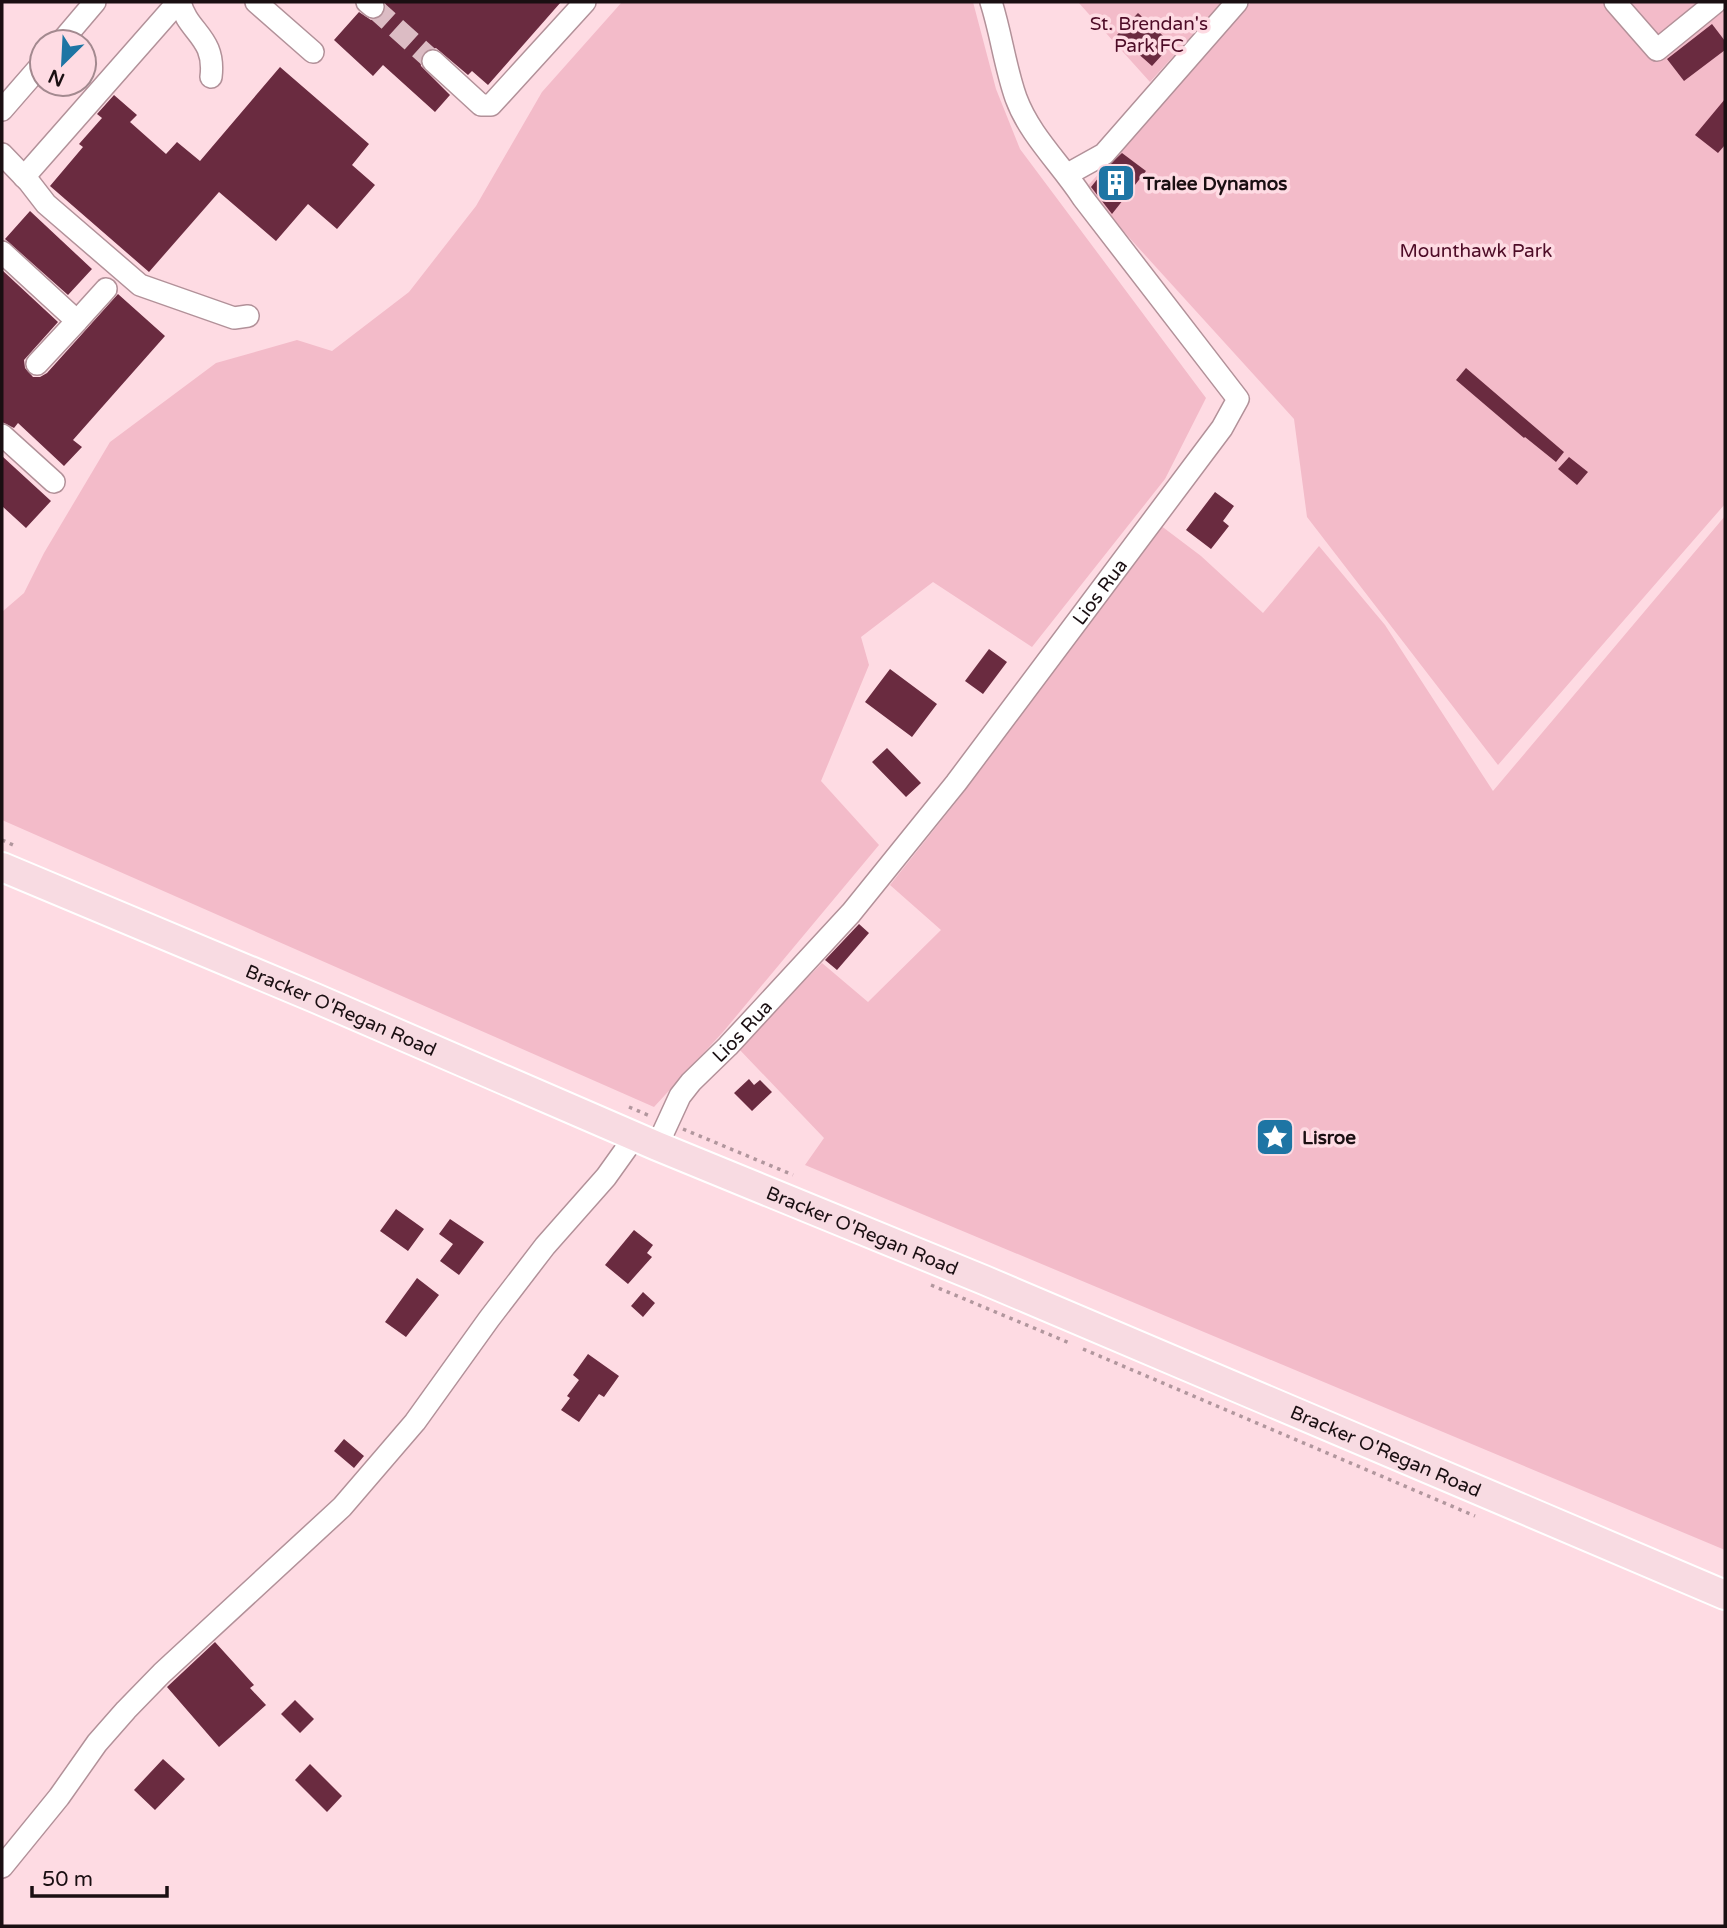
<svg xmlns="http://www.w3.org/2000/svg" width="1727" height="1928" font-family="'Varela Round',sans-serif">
  <rect width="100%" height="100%" fill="#fedbe3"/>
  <path fill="#f3bbc9" d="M622 2H973L996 89 1020 149 1206 398 1165 479 1032 647 933 582 861 637 869 665 821 781 879 845 723 1032 654 1107 2 820V612L24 593 44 553 110 442 216 363 297 340 332 351 409 292 476 206 542 92Z
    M1078 2H1222L1150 82Z
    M1251 2H1725V504L1498 765 1307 517 1294 419 1085 189Z
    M1725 516V1550L805 1165 824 1138 738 1048 822 963 868 1002 941 930 890 885 956 802 1160 525 1201 556 1263 613 1319 546 1385 625 1493 791Z"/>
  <path fill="#6a2b40" d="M385 2H561L488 85 472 71 468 75 436 48 424 52 420 59 421 66 450 95 435 112 383 65 373 76 334 40 359 12 371 20 383 16 386 10Z
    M1138 13 1172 44 1152 66 1117 35Z
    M1712 24 1725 41V50L1684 81 1667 59Z
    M280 67 369 144 352 165 375 185 337 229 308 204 276 241 219 192 149 272 50 186 83 147 79 144 102 118 97 114 114 95 137 115 130 122 166 154 177 142 200 161Z
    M1725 99V145L1718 153 1695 135Z
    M1122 153 1146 171 1112 214 1091 187 1107 167Z
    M30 211 92 269 68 295 5 239Z
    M2 270 58 322 24 360 25 368 33 377H40L47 373 118 294 165 336 73 440 82 447 64 466 18 423 14 428 2 422Z
    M1466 368 1564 452 1556 462 1525 437 1524 438 1456 380Z
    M2 456 51 501 26 528 2 506Z
    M1569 457 1588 472 1577 485 1558 469Z
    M1215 492 1234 506 1223 521 1229 526 1211 549 1186 530Z
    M989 649 1007 662 983 694 965 681Z
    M890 669 937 704 912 737 865 702Z
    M887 748 921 783 906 797 872 762Z
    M859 924 869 933 837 970 825 960Z
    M749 1079 754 1085 760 1080 772 1092 752 1111 734 1093Z
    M396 1209 424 1229 408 1251 380 1231Z
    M450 1219 484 1242 459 1275 440 1261 453 1244 439 1234Z
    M634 1230 653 1245 647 1253 652 1257 628 1284 605 1265Z
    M417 1278 439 1295 406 1337 385 1322Z
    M643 1292 655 1303 643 1317 631 1306Z
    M588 1354 619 1376 604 1397 599 1394 579 1422 561 1410 570 1398 567 1396 579 1380 573 1375Z
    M344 1439 364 1456 354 1468 334 1451Z
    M215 1642 254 1685 250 1688 266 1705 219 1747 167 1687Z
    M295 1700 314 1719 300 1733 281 1714Z
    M163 1759 185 1779 155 1810 134 1790Z
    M310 1764 342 1796 327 1812 295 1780Z"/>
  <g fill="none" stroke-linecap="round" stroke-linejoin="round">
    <path stroke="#dcbcc4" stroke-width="21" stroke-dasharray="21 10" stroke-linecap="butt" d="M373 7 433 61"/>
    <g stroke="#b29199" stroke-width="24">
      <g id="minor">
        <path d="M180 2C188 33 216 37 211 77"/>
        <path d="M256 2 313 52"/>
        <path d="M367 2 373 7"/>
        <path d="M1615 2 1657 50 1716 2"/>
        <path d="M61 42 95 2"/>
        <path d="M433 61 481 105H491L585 2"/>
        <path d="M2 110 42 64"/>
        <path d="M2 154 29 182 46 204 140 285 234 318 248 316"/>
        <path d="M1068 174 1104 154 1237 2"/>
        <path d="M24 177 178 2"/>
        <path d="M2 252 77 321 37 364"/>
        <path d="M77 321 106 289"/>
        <path d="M2 435 54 482"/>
        <path id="s1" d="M657 1146 680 1096 691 1082 728 1046 851 913 956 783 1222 428 1238 399 1083 198C1061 164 1030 136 1016 98 1005 67 1001 33 991 2"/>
        <path d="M2 1867 59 1797 97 1743 126 1710 162 1673 342 1507 415 1422 489 1319 545 1246 606 1177 626 1149 632 1135"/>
      </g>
    </g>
    <g stroke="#fff" stroke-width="32">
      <g id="major">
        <path id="s2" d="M2 867 315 998 657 1146 984 1280 1725 1595"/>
      </g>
    </g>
    <path stroke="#b1969d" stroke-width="3.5" stroke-dasharray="3.5 5" stroke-linecap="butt" d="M2 840 13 845
      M629 1107 650 1116
      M683 1129 793 1175
      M931 1285 1072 1344
      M1083 1349 1475 1516"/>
    <use href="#minor" stroke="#fff" stroke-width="21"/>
    <use href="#major" stroke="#f8dbe2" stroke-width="28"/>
  </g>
  <defs>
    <g id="building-square" transform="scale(2.0125)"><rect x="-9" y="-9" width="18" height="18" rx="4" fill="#1e75a4" stroke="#fedbe3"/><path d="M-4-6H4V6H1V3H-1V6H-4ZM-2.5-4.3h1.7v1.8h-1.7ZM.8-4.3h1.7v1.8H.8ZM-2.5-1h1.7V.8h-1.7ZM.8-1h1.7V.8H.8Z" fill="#fff"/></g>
    <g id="sight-square" transform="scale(2.0125)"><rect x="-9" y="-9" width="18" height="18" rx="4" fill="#1e75a4" stroke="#fedbe3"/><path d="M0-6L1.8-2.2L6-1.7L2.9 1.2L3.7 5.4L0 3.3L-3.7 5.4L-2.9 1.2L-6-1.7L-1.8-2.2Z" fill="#fff"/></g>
  </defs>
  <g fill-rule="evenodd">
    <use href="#building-square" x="1116" y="183"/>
    <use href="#sight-square" x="1275" y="1137"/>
  </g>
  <g text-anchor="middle" stroke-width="7" stroke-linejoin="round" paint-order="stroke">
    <g font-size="19" fill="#4e0c27" stroke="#fedbe3">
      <text x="1149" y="30">St. Brendan's<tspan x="1149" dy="22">Park FC</tspan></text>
      <text x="1476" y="257">Mounthawk Park</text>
    </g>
    <g font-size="19" font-weight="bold" fill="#1a0f12" stroke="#fedbe3" text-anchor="start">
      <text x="1143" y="190">Tralee Dynamos</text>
      <text x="1302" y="1144">Lisroe</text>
    </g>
    <g font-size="19" fill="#1a0f12" stroke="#fedbe3">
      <text dy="7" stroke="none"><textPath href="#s1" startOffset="712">Lios Rua</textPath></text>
      <text dy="7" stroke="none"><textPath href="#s2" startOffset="368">Bracker O'Regan Road</textPath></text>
      <text dy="7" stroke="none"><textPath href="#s1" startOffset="145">Lios Rua</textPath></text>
      <text dy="7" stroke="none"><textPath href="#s2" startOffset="934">Bracker O'Regan Road</textPath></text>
      <text dy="7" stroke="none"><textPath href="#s2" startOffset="1502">Bracker O'Regan Road</textPath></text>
    </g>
  </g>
  <rect width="1727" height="1928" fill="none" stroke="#1a0f12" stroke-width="7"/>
  <g transform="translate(63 63) rotate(204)"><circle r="33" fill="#fedbe3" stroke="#a3898f" stroke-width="2"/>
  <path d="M0-5L12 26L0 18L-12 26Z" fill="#1e75a4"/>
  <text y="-10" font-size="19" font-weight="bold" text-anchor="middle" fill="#1a0f12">N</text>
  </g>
  <path d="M32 1886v10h135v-10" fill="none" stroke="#1a0f12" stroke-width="3.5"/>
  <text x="42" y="1886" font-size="21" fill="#1a0f12" stroke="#fedbe3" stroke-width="5" paint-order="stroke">50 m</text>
</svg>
